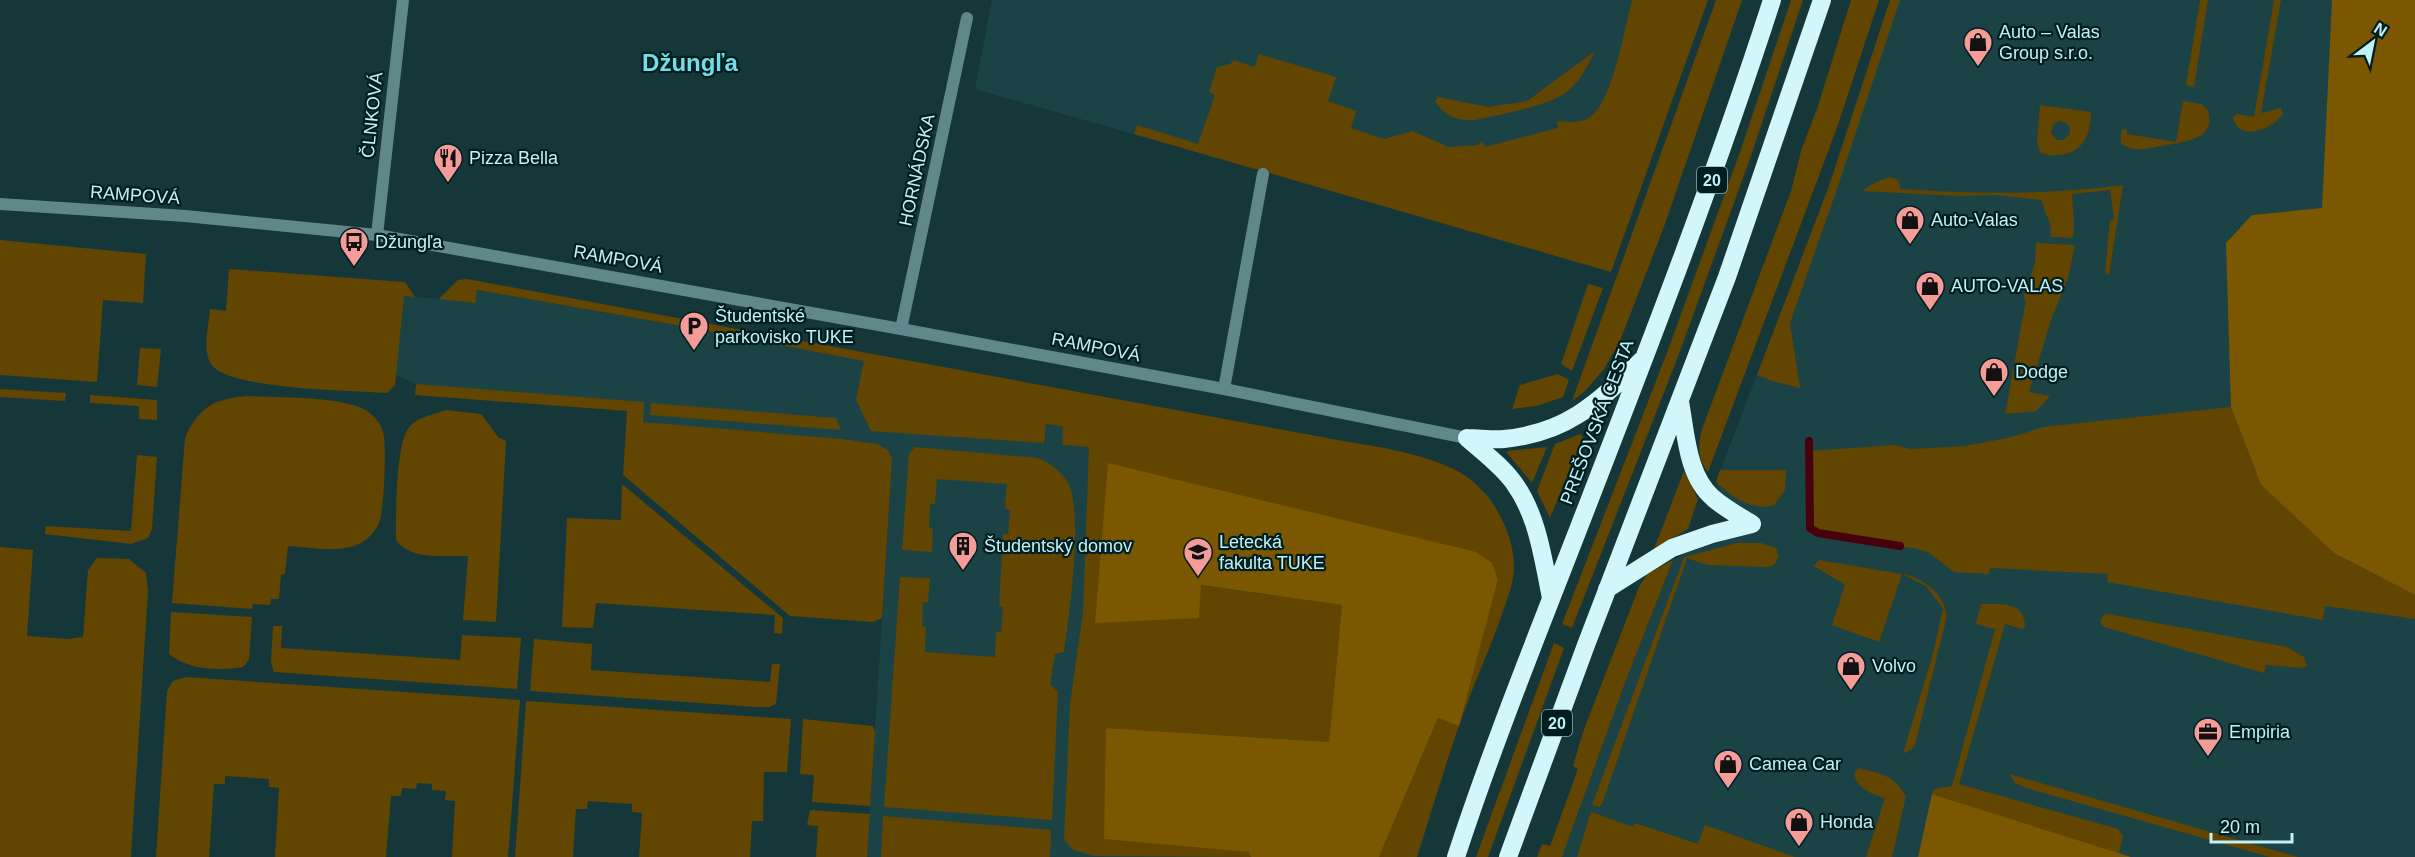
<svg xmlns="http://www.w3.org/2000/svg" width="2415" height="857" font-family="Arial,sans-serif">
  <rect width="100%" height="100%" fill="#153739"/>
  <path fill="#1b4346" d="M992 0H1677L1595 265 975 89Z
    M1890 0H2332L2322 208 2252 215 2334 553 2415 595V857H2131L1933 794 1918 857H1562L1626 680 1673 560 1687 552 1721 542 1751 524 1723 506 1716 482 1829 186Z
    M405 282 415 297 439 299 452 286 665 323 1461 473 1489 496 1506 527 1514 566 1511 587 1500 621 1438 718 1379 857H867L892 460 636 431 638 402 418 385 385 370Z"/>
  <path fill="#624500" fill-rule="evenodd" d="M1632 0H1708L1611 272 1134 134 1137 125 1198 144 1215 95 1209 92 1217 67 1230 64 1234 60 1254 67 1259 54 1336 77 1328 101 1356 111 1351 128 1384 139 1413 131 1448 147 1478 145 1482 141 1485 147 1558 128 1557 121C1566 122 1576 123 1585 120 1612 110 1625 26 1632 0Z
    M1716 0H1742L1665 224 1620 341 1604 369 1584 392 1572 401Z
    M1791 0H1803L1751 156 1679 354 1572 628 1562 624 1668 350 1740 152Z
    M1851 0H1879L1838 125 1708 472C1697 459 1698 445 1702 429L1791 191 1801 151 1818 106Z
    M1890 0H1900L1837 189 1790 323 1800 388 1772 381 1757 375 1829 186Z
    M2200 0H2208L2194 87 2186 85Z
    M2274 0H2281L2261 113 2281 108 2283 114C2273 129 2238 143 2233 117L2237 114 2254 117Z
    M1595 51C1588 65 1581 80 1569 90 1552 106 1500 114 1476 120 1458 121 1445 117 1435 101L1438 97 1488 107 1527 101Z
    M2183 101 2201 104 2208 110C2216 139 2188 141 2168 145 2151 147 2137 154 2121 144V132L2123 129 2127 130V134L2176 142Z
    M2040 105 2091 112C2091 134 2083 154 2058 155 2051 156 2046 156 2040 152L2037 143ZM2059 121 2065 122 2070 127V134L2063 140H2057L2051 133 2053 125Z
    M1890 177 1899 180 1900 189C1974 194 2050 195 2123 185L2109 275 2105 273 2110 220 2114 219 2110 190 2072 194 2074 225 2073 238 2051 237 2050 224 2041 200 1997 195 1960 196 1862 191 1876 182Z
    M0 240 146 254 143 303 103 300 97 382 0 375Z
    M2036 243 2075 245 2068 278 2051 320 2029 392 2050 396 2036 411 2005 414 2026 300 2023 299 2035 263Z
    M229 269 405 282 415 297 404 296 395 385 387 393C354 390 228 390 211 364 202 350 209 325 210 309L226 311Z
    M467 279 1322 437C1367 446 1418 450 1459 472 1490 489 1514 531 1514 567 1514 582 1508 597 1503 611 1490 650 1472 687 1459 726 1444 769 1431 813 1417 857H1379L1438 718 1459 725 1498 580 1200 585 1342 605 1329 742 1106 728 1250 852 1251 857 1094 856 1074 850 1064 840 1070 704 1083 612 1089 447 1062 445 1063 426 1046 424 1044 443 871 431 856 400 864 361 665 323 477 290 475 303 439 299 458 280Z
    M1588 284 1603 288 1572 371 1561 364Z
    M140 348 161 349 157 387 137 385Z
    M1558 374 1569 380 1563 397 1537 406 1512 409 1520 385Z
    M416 384 644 402 643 422 842 439 877 444 889 451 892 460 882 618 873 622 790 616 623 475 627 411 415 395Z
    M0 389 66 393 65 401 0 397Z
    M90 395 157 400V420L139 419V406L90 403Z
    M249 396C278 398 344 396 367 411 374 416 381 423 383 432 387 444 384 512 379 523 375 532 368 539 361 543 340 554 310 547 288 546L285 574 281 575 279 599H271L270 605 253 604 252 609 172 603 185 438C199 406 216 398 249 396Z
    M651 403 836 418 841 430 650 415Z
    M2231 407 2261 485 2334 553 2415 595V619L2325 606 2323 620 2107 582 2108 574 1990 568 1989 574 1954 572 1928 552 1913 548 1817 532 1810 522V451L1895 445 1911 449 1966 446 2012 437 2043 427Z
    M446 410 481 414 499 438 506 441 496 622 463 620 468 556C444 555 411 561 396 540 396 516 395 440 411 425 419 417 435 414 446 410Z
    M1580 434 1583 436 1550 518 1537 491 1555 444Z
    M915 447 1038 458C1051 464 1062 471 1069 485 1083 513 1069 618 1064 652L1055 654 1050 684 1058 692 1052 820 884 807 900 577 930 578 928 602H923L922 626 926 627 925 652 995 657 996 632H1001L1003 607 999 606 1003 534H1008L1010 510 1005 509 1007 484 937 479 935 504H930L929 528 933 529 932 552 902 550 909 454Z
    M1547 447 1532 483 1507 453V451Z
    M137 455 157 457 152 529 148 538 131 544 45 534 46 526 131 531Z
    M1720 470H1786L1785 490 1774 505C1752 512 1731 496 1716 482Z
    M1684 471 1698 499 1688 529 1654 549Z
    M622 484 783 618 782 634 774 633 775 615 596 603 593 628 562 627 567 518 621 520Z
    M1737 543H1761L1776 548 1779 557 1774 565 1768 567 1707 565 1687 558 1602 804 1600 807 1592 805 1684 557Z
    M0 547 33 550 27 636 67 639 83 637 88 570 97 558 129 559 146 573 148 591 131 857H0Z
    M1673 560 1626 680 1562 857H1537L1542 844 1550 846 1578 769 1573 766 1583 732 1639 587 1647 574Z
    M1819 560 1908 575C1927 582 1944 594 1947 616L1915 745 1912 749 1903 754 1934 650 1943 608 1926 586 1902 574 1879 642 1832 625 1845 585 1814 566Z
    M1981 604C2001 604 2025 601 2025 627L2022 629 2005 624 1959 784 2118 829 2123 836 2119 854 1932 794 1934 789 1952 786 1995 629 1976 624Z
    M171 612 252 617 249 660 243 667C220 671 188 670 169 654Z
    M2108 614 2287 647 2304 657 2307 666 2303 668 2266 665 2264 673 2104 627 2101 624V619L2104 615Z
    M273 626H282L281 648 460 660 462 635 521 638 517 689 274 672 271 662Z
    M534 639 592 644 591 670 770 682 772 664H780L776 704 769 707H756L530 691Z
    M1554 643 1564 648 1488 857H1476Z
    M186 677 520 700 508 857H452L455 801 445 800 446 791 432 790V784L417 783 416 789 402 788 401 796H391L386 857H275L279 788 269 787V779L225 776V784H214L209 857H156L167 691 173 681Z
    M526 701 791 719 787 772H764L763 821H752L750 857H639L642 813 632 812V804L588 801 587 809H576L573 857H515Z
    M803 719 873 726 875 732 870 806 812 802 814 775 800 774Z
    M1858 768C1881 774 1893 774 1906 796L1892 857H1866L1885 798C1871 793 1858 790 1854 774Z
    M2009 774 2298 857H2270L2026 788 2015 783Z
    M810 810 870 814 867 857H816L818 826 807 825Z
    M1591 812 1633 827 1635 823 1698 844 1705 825 1795 857H1577Z
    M883 816 1051 830 1050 857H881Z"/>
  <path fill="#7a5700" d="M2332 0H2415V595L2334 553 2261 485 2231 407 2226 243 2252 215 2322 208Z
    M1108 463 1476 552 1492 563 1498 580 1459 726 1438 718 1379 857H1251L1249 852 1104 839 1106 728 1329 742 1342 605 1201 585 1199 618 1095 623Z
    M1932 794 2131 857H1918Z"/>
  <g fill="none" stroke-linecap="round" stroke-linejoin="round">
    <path stroke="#47010a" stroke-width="8" d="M1809 441 1810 528
      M1810 528 1818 533 1900 546"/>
    <path stroke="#60888b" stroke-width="12" d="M0 204 185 216 377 235 901 329 1224 389 1467 438
      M377 235 403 0
      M901 329 967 18
      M1224 389 1263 174"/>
    <path stroke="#d1f7fa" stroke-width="18" d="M1680 402C1686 433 1687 476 1713 498 1724 508 1739 516 1752 524
      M1467 438C1479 438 1492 440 1504 439 1568 433 1598 402 1642 360
      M1467 438C1483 452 1502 466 1514 483 1538 516 1543 559 1551 598
      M1607 589 1672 548 1712 534 1752 524
      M1456 857C1493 744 1538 633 1581 522 1648 349 1715 177 1772 0
      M1508 857 1586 645 1727 277 1822 0"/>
  </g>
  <defs>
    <g id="shop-pin" transform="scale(1.5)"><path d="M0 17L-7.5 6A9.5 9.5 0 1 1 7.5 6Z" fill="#f59b98" stroke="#001e20"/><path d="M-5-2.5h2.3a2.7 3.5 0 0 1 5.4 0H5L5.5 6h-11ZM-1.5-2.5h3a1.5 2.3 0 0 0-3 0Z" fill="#111"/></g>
    <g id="restaurant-pin" transform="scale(1.5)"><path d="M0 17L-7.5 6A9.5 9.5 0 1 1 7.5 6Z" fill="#f59b98" stroke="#001e20"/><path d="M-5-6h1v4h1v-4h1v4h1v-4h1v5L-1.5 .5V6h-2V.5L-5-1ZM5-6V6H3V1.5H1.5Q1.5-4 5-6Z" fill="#111"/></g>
    <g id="bus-pin" transform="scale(1.5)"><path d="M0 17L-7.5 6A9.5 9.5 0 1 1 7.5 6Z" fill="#f59b98" stroke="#001e20"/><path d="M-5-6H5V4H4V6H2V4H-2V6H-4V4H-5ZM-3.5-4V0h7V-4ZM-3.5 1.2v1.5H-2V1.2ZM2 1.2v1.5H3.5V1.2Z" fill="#111"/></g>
    <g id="parking-pin" transform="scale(1.5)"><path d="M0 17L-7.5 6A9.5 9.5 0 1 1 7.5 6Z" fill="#f59b98" stroke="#001e20"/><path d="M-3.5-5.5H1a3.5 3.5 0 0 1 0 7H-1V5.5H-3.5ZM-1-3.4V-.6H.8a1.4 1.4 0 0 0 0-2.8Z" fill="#111"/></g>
    <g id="building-pin" transform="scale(1.5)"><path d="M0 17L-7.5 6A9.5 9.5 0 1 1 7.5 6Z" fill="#f59b98" stroke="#001e20"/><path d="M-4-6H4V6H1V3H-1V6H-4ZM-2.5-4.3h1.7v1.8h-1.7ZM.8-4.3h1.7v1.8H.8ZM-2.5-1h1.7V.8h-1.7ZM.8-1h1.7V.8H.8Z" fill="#111"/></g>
    <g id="university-pin" transform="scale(1.5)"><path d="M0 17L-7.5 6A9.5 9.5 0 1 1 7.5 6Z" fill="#f59b98" stroke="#001e20"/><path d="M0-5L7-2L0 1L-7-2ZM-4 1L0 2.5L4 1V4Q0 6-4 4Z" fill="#111"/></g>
    <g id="office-pin" transform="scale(1.5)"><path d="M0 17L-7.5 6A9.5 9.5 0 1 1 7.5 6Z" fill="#f59b98" stroke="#001e20"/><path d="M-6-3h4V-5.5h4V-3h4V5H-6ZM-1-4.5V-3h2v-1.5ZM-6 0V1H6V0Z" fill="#111"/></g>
  </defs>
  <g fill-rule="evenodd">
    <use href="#shop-pin" x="1978" y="42"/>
    <use href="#restaurant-pin" x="448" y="158"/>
    <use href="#shop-pin" x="1910" y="220"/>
    <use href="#bus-pin" x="354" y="242"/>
    <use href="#shop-pin" x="1930" y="286"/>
    <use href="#parking-pin" x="694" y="326"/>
    <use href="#shop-pin" x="1994" y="372"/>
    <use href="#building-pin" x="963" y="546"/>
    <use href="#university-pin" x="1198" y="552"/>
    <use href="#shop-pin" x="1851" y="666"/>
    <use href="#office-pin" x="2208" y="732"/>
    <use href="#shop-pin" x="1728" y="764"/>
    <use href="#shop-pin" x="1799" y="822"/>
  </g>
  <g text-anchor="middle" stroke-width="4.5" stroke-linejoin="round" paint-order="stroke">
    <g fill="#001e20" stroke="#87b2b5" stroke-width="1.5">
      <rect x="1697" y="167" width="30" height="26" rx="4.5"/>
      <rect x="1542" y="710" width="30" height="26" rx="4.5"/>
    </g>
    <g font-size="16" font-weight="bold" fill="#c1f1f5">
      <text x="1712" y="186">20</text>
      <text x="1557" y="729">20</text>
    </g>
    <g font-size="18" fill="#c1f1f5" stroke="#001e20" text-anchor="start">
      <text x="1999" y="38">Auto – Valas<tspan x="1999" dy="21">Group s.r.o.</tspan></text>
      <text x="469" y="164">Pizza Bella</text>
      <text x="1931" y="226">Auto-Valas</text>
      <text x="375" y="248">Džungľa</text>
      <text x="1951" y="292">AUTO-VALAS</text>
      <text x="715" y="322">Študentské<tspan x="715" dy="21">parkovisko TUKE</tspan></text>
      <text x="2015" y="378">Dodge</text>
      <text x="1219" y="548">Letecká<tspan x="1219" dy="21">fakulta TUKE</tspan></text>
      <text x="984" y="552">Študentský domov</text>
      <text x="1872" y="672">Volvo</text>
      <text x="2229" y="738">Empiria</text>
      <text x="1749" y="770">Camea Car</text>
      <text x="1820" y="828">Honda</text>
    </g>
    <g font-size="18" fill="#c1f1f5" stroke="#001e20">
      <text transform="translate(372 115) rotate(-84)" y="6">ČLNKOVÁ</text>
      <text transform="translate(917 170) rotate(-78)" y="6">HORNÁDSKA</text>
      <text transform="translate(135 195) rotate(4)" y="6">RAMPOVÁ</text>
      <text transform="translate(618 259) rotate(10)" y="6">RAMPOVÁ</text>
      <text transform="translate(1096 347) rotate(11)" y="6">RAMPOVÁ</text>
      <text transform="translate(1597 422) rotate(-69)" y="6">PREŠOVSKÁ CESTA</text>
    </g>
    <g font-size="24" font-weight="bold" fill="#74dee6" stroke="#001e20">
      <text x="690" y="71">Džungľa</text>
    </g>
  </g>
  <g transform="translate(2373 42) rotate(32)" stroke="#001e20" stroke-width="4.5" paint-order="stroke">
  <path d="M0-4.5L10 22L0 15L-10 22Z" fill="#c1f1f5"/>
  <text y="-9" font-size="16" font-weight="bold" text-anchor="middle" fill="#c1f1f5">N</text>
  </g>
  <path d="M2211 833v9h81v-9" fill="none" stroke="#c1f1f5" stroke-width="3"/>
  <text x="2220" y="833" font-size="18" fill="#c1f1f5" stroke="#001e20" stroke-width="4.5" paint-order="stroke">20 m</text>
</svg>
